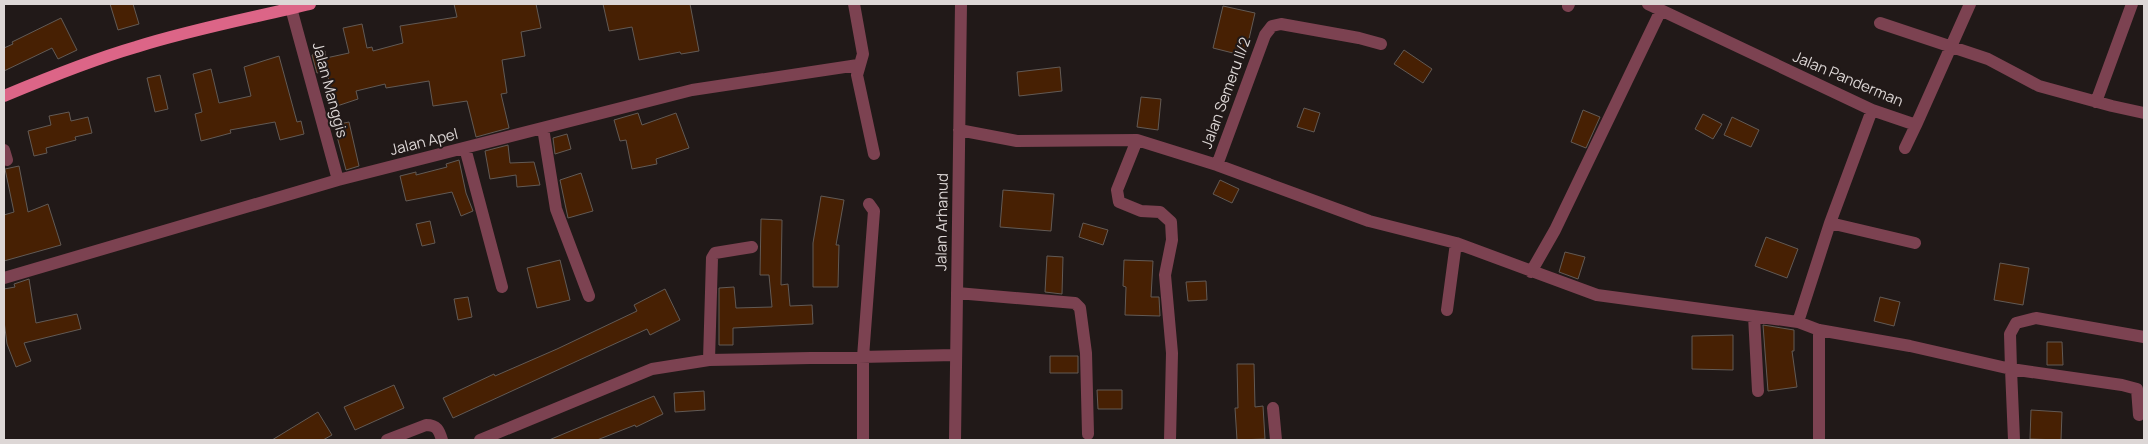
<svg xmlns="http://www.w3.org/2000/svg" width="2148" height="444" font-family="Manrope,sans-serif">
  <rect width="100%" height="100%" fill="#211918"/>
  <path fill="#472003" stroke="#625a55" d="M110 4H133L139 24 118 30Z
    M454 4H536L541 28 521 32 525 56 502 60 507 93 501 94 509 128 476 137 467 101 433 106 429 81 386 88 385 84 356 91 358 99 337 106 326 71 317 73 312 55 325 51 326 58 349 53 343 28 362 24 367 48 372 47 373 51 403 43 400 26 457 17Z
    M603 4H690L699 51 681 54 680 52 639 60 632 27 609 31Z
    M1223 6 1255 13 1245 56 1213 48Z
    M61 18 77 50 58 59 52 48 4 71V48L13 44 12 42Z
    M1404 50 1432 69 1423 83 1394 64Z
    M279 56 297 122 301 121 304 134 280 140 275 122 230 130 231 133 201 141 195 114 202 112 193 74 211 69 219 103 251 96 244 67Z
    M1060 67 1062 91 1019 96 1017 72Z
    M160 75 168 109 155 112 147 78Z
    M1141 97 1161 99 1158 130 1137 127Z
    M1304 108 1320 113 1314 132 1297 127Z
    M1583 110 1600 117 1586 148 1571 142Z
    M69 112 71 121 88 117 92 133 75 137 76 140 46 148 47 153 34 156 28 131 51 125 49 116Z
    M638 113 642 125 676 113 689 148 656 159 657 164 632 169 626 140 620 141 614 120Z
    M1703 114 1722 124 1713 139 1695 129Z
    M1732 117 1759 130 1751 147 1724 135Z
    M349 122 359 166 346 170 334 125Z
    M567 134 571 149 555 154 553 138Z
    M508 145 510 163 534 162 540 185 517 187 516 175 490 179 485 151Z
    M459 160 466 193 473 211 461 216 452 192 406 201 400 176 416 172V175L447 167 446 164Z
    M19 166 28 212 48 204 61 245 4 261V215L14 212 5 169Z
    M581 173 593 211 568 218 560 180Z
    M1220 180 1239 189 1232 203 1213 194Z
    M1003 190 1054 194 1051 231 1000 227Z
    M821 196 844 200 836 245H839L838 287H813V243Z
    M761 219 782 220 781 285 788 284 790 306 812 305 813 324 733 328V345H719V288L734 287 736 308 772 307 769 275H760Z
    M430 221 435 243 422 246 416 224Z
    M1083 223 1108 230 1103 245 1079 237Z
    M1766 237 1798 249 1787 278 1755 266Z
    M1565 252 1585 257 1578 279 1559 272Z
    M1047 256 1063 257 1062 294 1045 292Z
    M560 260 570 300 537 308 527 268Z
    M1124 260 1153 261 1151 297H1159L1160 316 1125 315 1126 287 1123 286Z
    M2000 263 2029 268 2023 305 1994 300Z
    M29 279 36 323 77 314 81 329 24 343 31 361 16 367 7 344 4 321V289L15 287 14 284Z
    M1206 281 1207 300 1188 301 1186 282Z
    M665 289 680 320 650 335 647 329 453 418 443 398 494 374 495 376 557 349 637 311 634 305Z
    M468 297 472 317 458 320 454 299Z
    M1880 297 1900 302 1894 326 1874 321Z
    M1763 325 1794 330V351H1792L1797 387 1768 391Z
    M1733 335V370L1692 369V336Z
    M2047 342H2062L2063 365H2047Z
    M1050 356H1078V373H1050Z
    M1237 364H1254L1255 407 1263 406 1265 439 1237 440 1235 408H1238Z
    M394 385 404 408 355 430 344 407Z
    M1097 390H1122V409H1098Z
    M704 391 705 410 675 412 674 393Z
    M654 396 663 414 636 427 635 425 597 440H549Z
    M2031 410 2062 412 2061 440 2030 439Z
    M318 412 332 435 323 440H272Z"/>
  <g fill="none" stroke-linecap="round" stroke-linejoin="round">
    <path stroke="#7c4251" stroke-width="12" d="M854 4 863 54 857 75 874 154
      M1648 4 1872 110 1916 125 1970 4
      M1568 6 1569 4
      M291 8 338 180
      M1880 23 1988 59 2039 86 2112 106 2144 113
      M2096 102 2132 4
      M543 128 556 209 589 296
      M959 130 1017 141 1137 140 1217 165 1369 221 1456 243 1597 295 1798 322 1819 330 1910 346 2011 369 2014 440
      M1137 140 1117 190 1119 202 1141 211 1160 212 1171 222 1172 240 1165 275 1172 353 1170 440
      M465 148 502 287
      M1905 148 1916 125
      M4 150 7 160
      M1217 165 1265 35 1272 26 1281 24 1359 38 1381 44
      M1830 223 1915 243
      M1531 272 1555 230 1661 10
      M4 278 338 180 692 90 858 65
      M957 293 1075 303 1080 308 1086 353 1088 434
      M1447 310 1456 243
      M1754 316 1758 391
      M1798 322 1830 223 1872 110
      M709 360 712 258 715 253 752 247
      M1273 408 1276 440
      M2139 415 2137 389 2122 385 2011 369 2010 334 2016 323 2036 318 2144 337
      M387 440 426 425C437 425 439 430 442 440
      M480 440 652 369 709 360 956 355
      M863 440V357L874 211 869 204
      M955 440 961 4
      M1819 440V330"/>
    <path stroke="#dc6587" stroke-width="12" d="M4 96C47 78 91 60 136 47 193 29 252 18 310 4"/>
  </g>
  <g text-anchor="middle" stroke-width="4" stroke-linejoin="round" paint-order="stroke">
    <g font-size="15" fill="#ddd7d6" stroke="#211918">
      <text transform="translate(1848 79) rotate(23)" y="5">Jalan Panderman</text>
      <text transform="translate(330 90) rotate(75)" y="5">Jalan Manggis</text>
      <text transform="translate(1226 93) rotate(-70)" y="5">Jalan Semeru II/2</text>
      <text transform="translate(424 142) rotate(-14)" y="5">Jalan Apel</text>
      <text transform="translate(942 222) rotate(-89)" y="5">Jalan Arhanud</text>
    </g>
  </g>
  <rect width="2148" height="444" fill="none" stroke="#ddd7d6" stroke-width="10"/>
</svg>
